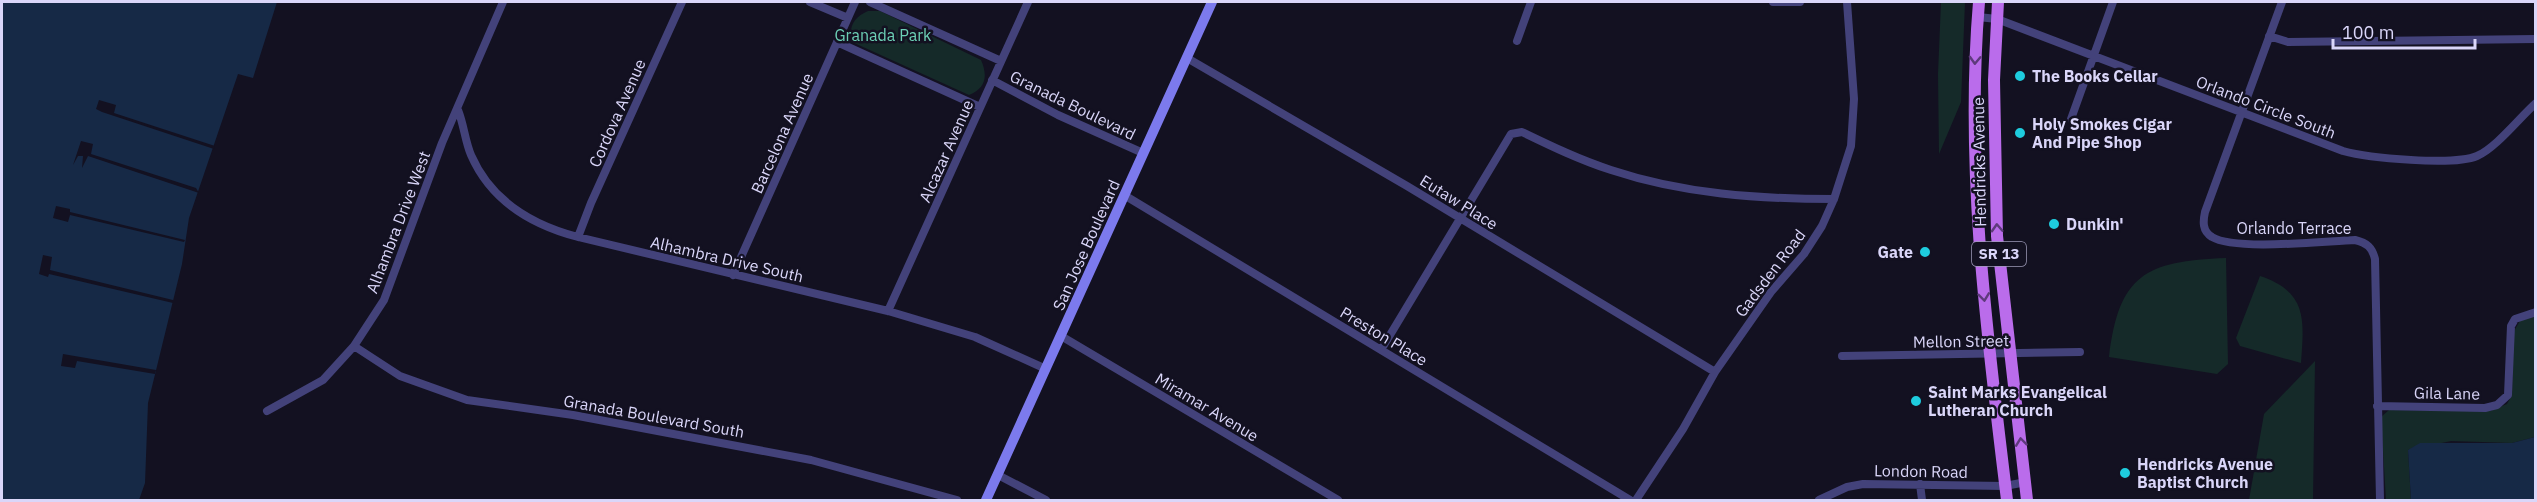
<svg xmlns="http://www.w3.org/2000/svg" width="2537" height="502" font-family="'IBM Plex Sans',sans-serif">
  <rect width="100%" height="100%" fill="#131121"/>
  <path fill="#152a29" d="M1941 2H1965L1961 102 1939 154 1938 74Z
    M868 11H880L981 60C988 76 986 88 969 95L852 42C848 27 854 17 868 11Z
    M2226 258 2228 364 2217 374 2109 357C2119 275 2145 261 2226 258Z
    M2260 276C2308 292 2304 320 2301 363L2240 346 2236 338Z
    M2535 316V437L2512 443 2451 441 2408 450 2411 500H2386L2381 417 2389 410 2490 411 2507 404 2512 395 2513 333 2521 319Z
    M2315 361 2313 500H2249L2264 414Z"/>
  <path fill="#162946" d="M2 2H277L253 78 238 74 189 218 182 264 148 403 145 483 139 500H2Z
    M2535 437V500H2411L2408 450 2420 443H2512Z"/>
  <path fill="#131121" d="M99 100 116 105 114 113 215 146 214 149 102 112 96 109Z
    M81 141 93 144 91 154 196 188 199 193 88 156 82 168 83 156H78L73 165Z
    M56 206 70 209V212L185 240 184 242 70 215 68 222 53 218Z
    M43 255 52 257 50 270 173 300V303L49 274 48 277 39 274Z
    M63 354 156 370 155 374 77 361 75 368 61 366Z"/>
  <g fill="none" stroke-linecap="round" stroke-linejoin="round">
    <path stroke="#43427a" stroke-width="8" d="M810 2 848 18
      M870 2 1001 61
      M1773 2H1800
      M2282 2 2205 212C2203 221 2202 231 2212 237 2234 251 2325 241 2355 240 2367 243 2372 247 2375 259L2380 500
      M1978 17 1997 19 2343 151C2368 158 2454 166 2477 156 2496 148 2520 117 2536 103
      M2269 36 2288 42 2536 39
      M1517 41 1531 2
      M837 42 980 107
      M1187 58 1407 186 1715 372
      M992 80 1058 115 1143 153
      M458 110C464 125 465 141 471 155 491 201 532 225 578 237L888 311 975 337 1046 369
      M2071 119 2113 2
      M1124 195 1630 500
      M578 237 591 203 682 2
      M733 275 855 2
      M888 311 1028 2
      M1061 336 1338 500
      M354 346 400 376 467 400 573 415 811 460 957 500
      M1381 350 1511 134 1522 132C1551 146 1580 160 1611 170 1683 194 1759 199 1834 199
      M1842 356 2080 352
      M2377 406 2485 408 2497 405 2508 395 2511 326 2515 319 2536 312
      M267 411 323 380 354 346 384 300 442 143 503 2
      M998 475 1046 500
      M1920 484 1922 500
      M1636 500 1683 429 1715 372 1771 292 1804 254 1822 226 1834 199 1851 146 1854 99 1847 2
      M1819 500 1847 487 1863 484 2005 486 2026 482"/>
    <path stroke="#7c7aed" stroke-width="10" d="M986 500 1212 2"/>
    <path stroke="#ba6ceb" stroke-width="12" d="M1979 2C1965 168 1987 335 2007 500
      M1998 2 1994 80 1997 236 2027 500"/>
  </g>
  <defs><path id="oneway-chevron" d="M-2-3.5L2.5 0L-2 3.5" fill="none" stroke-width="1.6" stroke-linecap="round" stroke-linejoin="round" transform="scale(1.5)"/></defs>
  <g stroke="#5e3a7c">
    <use href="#oneway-chevron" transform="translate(1975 60) rotate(92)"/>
    <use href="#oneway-chevron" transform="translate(1997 228) rotate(-93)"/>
    <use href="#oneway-chevron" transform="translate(1984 297) rotate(83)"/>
    <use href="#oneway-chevron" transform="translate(2021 442) rotate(-97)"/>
  </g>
  <g fill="#1eccde" stroke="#131121" stroke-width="2">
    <circle cx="2020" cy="76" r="6"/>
    <circle cx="2020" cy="133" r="6"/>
    <circle cx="2054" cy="224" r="6"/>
    <circle cx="1925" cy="252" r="6"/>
    <circle cx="1916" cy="401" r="6"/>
    <circle cx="2125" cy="473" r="6"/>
  </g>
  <g text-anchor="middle" stroke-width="5" stroke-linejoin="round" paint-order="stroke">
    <rect fill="#131121" stroke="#9e9bb8" stroke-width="1.5" x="1972" y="242" width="54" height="24" rx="4.5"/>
    <g font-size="15" font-weight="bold" fill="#dad6f9">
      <text x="1999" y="259">SR 13</text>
    </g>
    <g font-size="16" fill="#6cd0b6" stroke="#131121">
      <text x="883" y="41">Granada Park</text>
    </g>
    <g font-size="16" font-weight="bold" fill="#dad6f9" stroke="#131121" text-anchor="start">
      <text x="2032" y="82">The Books Cellar</text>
      <text x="2032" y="130">Holy Smokes Cigar<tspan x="2032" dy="18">And Pipe Shop</tspan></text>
      <text x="2066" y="230">Dunkin'</text>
      <text x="1913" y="258" text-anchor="end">Gate</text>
      <text x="1928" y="398">Saint Marks Evangelical<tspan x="1928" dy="18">Lutheran Church</tspan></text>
      <text x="2137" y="470">Hendricks Avenue<tspan x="2137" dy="18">Baptist Church</tspan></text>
    </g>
    <g font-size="16" fill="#dad6f9" stroke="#131121">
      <text transform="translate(1073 105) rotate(26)" y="6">Granada Boulevard</text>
      <text transform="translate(2266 107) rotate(21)" y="6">Orlando Circle South</text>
      <text transform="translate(617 113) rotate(-66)" y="6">Cordova Avenue</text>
      <text transform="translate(782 133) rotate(-66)" y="6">Barcelona Avenue</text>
      <text transform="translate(946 151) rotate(-66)" y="6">Alcazar Avenue</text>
      <text transform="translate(1979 162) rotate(-91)" y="6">Hendricks Avenue</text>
      <text transform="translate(1459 202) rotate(32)" y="6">Eutaw Place</text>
      <text transform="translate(398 222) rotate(-69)" y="6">Alhambra Drive West</text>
      <text x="2294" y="234">Orlando Terrace</text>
      <text transform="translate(1086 245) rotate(-66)" y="6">San Jose Boulevard</text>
      <text transform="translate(727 259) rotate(13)" y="6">Alhambra Drive South</text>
      <text transform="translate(1770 273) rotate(-53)" y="6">Gadsden Road</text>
      <text transform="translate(1384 336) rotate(31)" y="6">Preston Place</text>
      <text transform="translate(1961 341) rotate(-1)" y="6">Mellon Street</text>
      <text transform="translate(2447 393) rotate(1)" y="6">Gila Lane</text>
      <text transform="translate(1207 407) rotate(31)" y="6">Miramar Avenue</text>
      <text transform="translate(654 416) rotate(10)" y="6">Granada Boulevard South</text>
      <text transform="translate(1921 471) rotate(1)" y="6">London Road</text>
    </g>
  </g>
  <rect width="2537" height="502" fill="none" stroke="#dad6f9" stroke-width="6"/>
  <path d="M2333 39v9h142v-9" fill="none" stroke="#dad6f9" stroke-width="3"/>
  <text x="2342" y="39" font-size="18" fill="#dad6f9" stroke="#131121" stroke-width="4.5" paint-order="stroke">100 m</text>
</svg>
